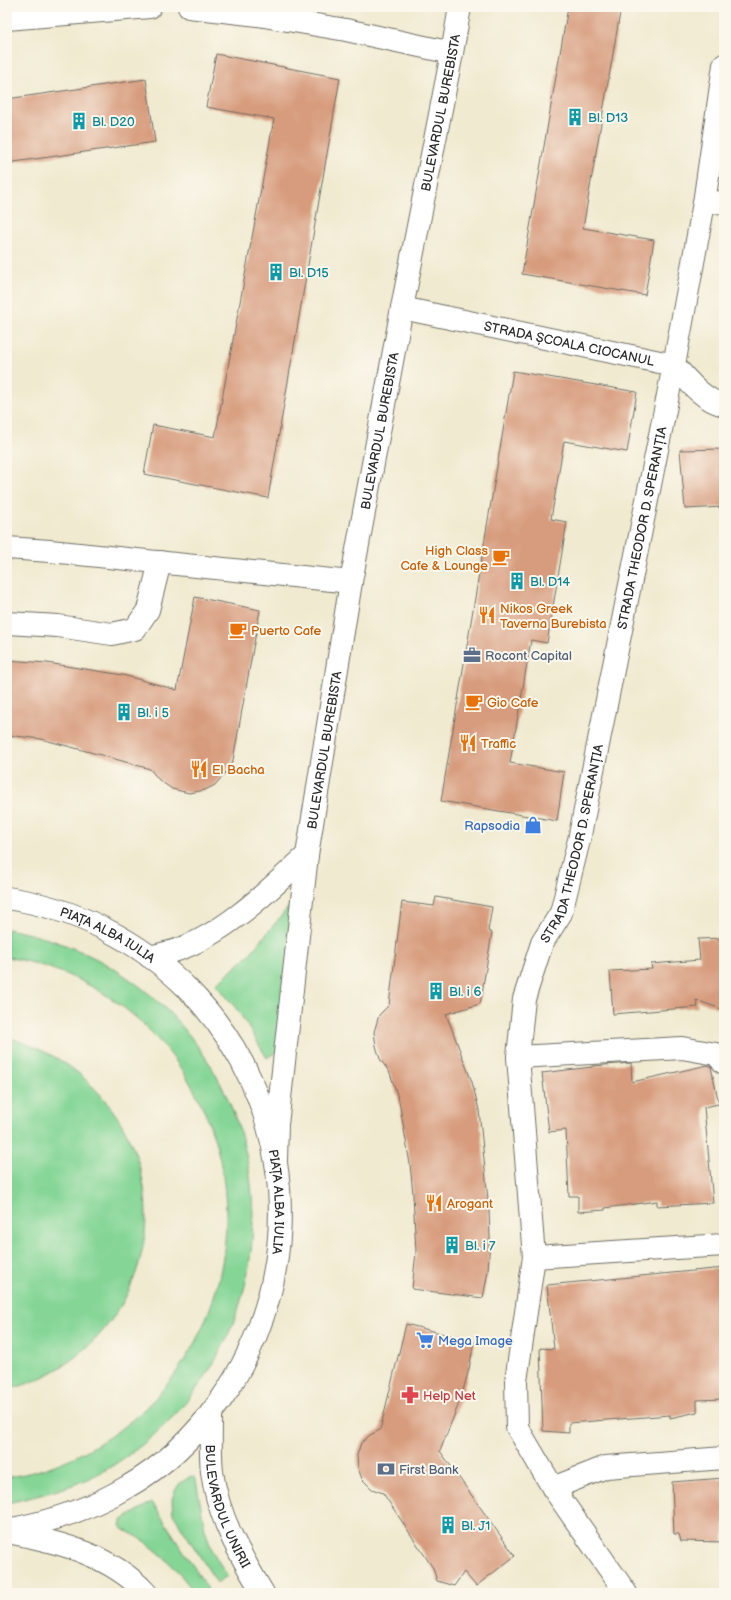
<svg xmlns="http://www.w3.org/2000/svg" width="731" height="1600" font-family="'Balsamiq Sans',sans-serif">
  <rect width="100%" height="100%" fill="#fbf7ec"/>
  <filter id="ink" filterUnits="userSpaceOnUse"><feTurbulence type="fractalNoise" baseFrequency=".025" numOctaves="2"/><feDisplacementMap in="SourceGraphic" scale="8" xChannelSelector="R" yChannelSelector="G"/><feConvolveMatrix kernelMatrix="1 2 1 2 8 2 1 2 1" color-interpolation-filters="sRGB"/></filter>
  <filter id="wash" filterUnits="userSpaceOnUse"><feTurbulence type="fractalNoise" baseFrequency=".012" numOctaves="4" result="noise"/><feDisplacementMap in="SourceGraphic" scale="16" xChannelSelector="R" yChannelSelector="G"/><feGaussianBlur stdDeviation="0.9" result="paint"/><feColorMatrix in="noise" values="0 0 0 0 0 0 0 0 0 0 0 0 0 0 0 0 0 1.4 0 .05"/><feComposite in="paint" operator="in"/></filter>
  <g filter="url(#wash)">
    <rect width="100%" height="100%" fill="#f0ead0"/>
    <path fill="#85d696" stroke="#588060" d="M296 898 278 1051 267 1058 239 1012 216 984 248 956Z
      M7 929C276 977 344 1321 112 1466 80 1486 43 1495 7 1503V1477C55 1471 103 1446 139 1414 262 1302 254 1104 119 1004 85 979 48 965 7 957Z
      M7 1037C36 1046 64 1059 86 1080 194 1180 149 1353 7 1390Z
      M191 1476 194 1477 196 1480 205 1530 213 1552 227 1576 217 1583 173 1514 172 1499 175 1491 179 1484Z
      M152 1502 208 1589 202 1593H195C179 1572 166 1557 144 1541 137 1535 127 1533 120 1526L121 1521Z"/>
    <g id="blocks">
      <path fill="#d79b7d" d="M568 7H621L583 228 654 240 645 295 522 274Z
        M216 54 340 78 268 498 144 474 153 425 215 437 274 119 206 107Z
        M146 79 155 142 7 163V99Z
        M513 371 637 392 627 452 564 441 551 519 567 522 547 643 531 640 510 763 564 772 557 821 441 801Z
        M724 449V507L685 509 680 450Z
        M195 597 260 610 233 760 226 772 215 785 205 790 189 793 172 789 159 780 150 769 101 755 41 739 7 735V660L47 663 123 675 177 690Z
        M436 897 492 907 488 931 492 933 480 1004 446 1014 472 1082 479 1110 482 1139 489 1210 490 1238 488 1271 483 1298 412 1289 416 1252 413 1194 410 1164 399 1101 390 1073 380 1059 376 1046 374 1032 379 1015 389 1005 402 902 434 906Z
        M724 938V1010L696 1000 698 1007 613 1014 610 971 652 969 651 964 700 960 698 939Z
        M631 1063 632 1082 708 1065 711 1067 719 1104 704 1107 713 1203 657 1206V1201L605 1208V1210L578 1212V1196H569L566 1130 549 1132 542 1073 592 1067V1066Z
        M724 1268V1399L697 1400V1412L670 1418V1415L569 1423V1433L543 1431 540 1348 554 1349 547 1285Z
        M406 1324 474 1342 469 1369 461 1398 440 1451 515 1556 476 1586 464 1572 454 1586 437 1581 433 1568 383 1493 372 1489 362 1479 358 1468 357 1455 361 1443 370 1435 380 1430Z
        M724 1478V1542L681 1541 679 1534H674L672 1482Z"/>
    </g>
  </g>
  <g filter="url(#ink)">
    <use href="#blocks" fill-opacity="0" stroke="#706e65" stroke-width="1"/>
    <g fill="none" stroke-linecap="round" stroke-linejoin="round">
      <g stroke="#706e65" stroke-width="24">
        <g id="minor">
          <path d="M189 7 258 15 346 30 452 53"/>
          <path d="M7 19 150 7"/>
          <path d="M704 203 724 202"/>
          <path id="s1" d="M402 308 674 365C688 381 703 400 724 405"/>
          <path d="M7 548 50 551 351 582"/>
          <path d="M7 623 58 626 112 634 135 629 148 610 160 562"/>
          <path d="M518 1057 682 1048 716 1054 724 1063"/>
          <path d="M534 1257 724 1245"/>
          <path d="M553 1488 606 1467 724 1458"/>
          <path id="s2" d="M626 1593 553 1488 517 1427 516 1381 534 1257 518 1057 524 999 542 943 561 913 579 840 674 365 704 203 724 65"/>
        </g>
      </g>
      <g stroke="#706e65" stroke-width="24">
        <g id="major">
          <path id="s3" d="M7 898C75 908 139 940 188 989 298 1101 310 1273 220 1401 196 1435 164 1466 127 1487 89 1510 50 1522 7 1530"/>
          <path d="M150 957C158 955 166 953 174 951 224 935 269 890 307 855"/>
          <path id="s4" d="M276 1160 277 1125 307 855 351 582 402 308 452 53 460 7"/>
          <path id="s5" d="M211 1413C211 1433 210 1453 212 1472 218 1517 240 1555 263 1593"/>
          <path d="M12 1533C60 1542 112 1556 146 1593"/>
        </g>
      </g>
      <use href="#minor" stroke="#fff" stroke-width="22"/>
      <use href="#major" stroke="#fff" stroke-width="22"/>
    </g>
  </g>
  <defs>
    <g id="building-bare" transform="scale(1.38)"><path d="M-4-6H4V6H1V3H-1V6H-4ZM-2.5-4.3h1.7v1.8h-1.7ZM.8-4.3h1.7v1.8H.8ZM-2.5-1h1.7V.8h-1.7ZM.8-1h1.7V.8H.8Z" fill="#0f9aa8" stroke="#fbf7ec" stroke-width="2.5" paint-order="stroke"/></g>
    <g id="cafe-bare" transform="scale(1.38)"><path d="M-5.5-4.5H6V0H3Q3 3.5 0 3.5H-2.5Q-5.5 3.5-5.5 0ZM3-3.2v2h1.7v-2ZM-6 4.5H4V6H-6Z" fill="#e8710a" stroke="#fbf7ec" stroke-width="2.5" paint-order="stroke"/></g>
    <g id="restaurant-bare" transform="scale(1.38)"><path d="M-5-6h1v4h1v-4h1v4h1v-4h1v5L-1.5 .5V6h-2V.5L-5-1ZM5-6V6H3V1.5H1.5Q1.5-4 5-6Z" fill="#e8710a" stroke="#fbf7ec" stroke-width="2.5" paint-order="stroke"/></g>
    <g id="office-bare" transform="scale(1.38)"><path d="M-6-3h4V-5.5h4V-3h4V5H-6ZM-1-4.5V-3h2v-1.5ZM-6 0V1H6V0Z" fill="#5c6f8a" stroke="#fbf7ec" stroke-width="2.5" paint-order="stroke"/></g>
    <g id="shop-bare" transform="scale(1.38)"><path d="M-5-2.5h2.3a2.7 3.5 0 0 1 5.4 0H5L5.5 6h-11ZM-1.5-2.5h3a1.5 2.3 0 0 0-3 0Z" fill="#3f7fe0" stroke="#fbf7ec" stroke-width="2.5" paint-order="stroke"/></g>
    <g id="supermarket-bare" transform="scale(1.38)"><path d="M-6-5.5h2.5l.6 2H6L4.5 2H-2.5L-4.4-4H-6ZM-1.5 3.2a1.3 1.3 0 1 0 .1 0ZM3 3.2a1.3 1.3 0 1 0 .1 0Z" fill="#3f7fe0" stroke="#fbf7ec" stroke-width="2.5" paint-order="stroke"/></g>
    <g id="pharmacy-bare" transform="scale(1.38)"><path d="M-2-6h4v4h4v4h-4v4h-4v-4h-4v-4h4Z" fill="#e0444e" stroke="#fbf7ec" stroke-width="2.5" paint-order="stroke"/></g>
    <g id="bank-bare" transform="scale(1.38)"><path d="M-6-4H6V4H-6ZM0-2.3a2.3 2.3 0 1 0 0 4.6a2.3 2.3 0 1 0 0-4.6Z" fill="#5c6f8a" stroke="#fbf7ec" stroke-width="2.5" paint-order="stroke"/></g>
  </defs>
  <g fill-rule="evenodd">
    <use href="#building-bare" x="575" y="117"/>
    <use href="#building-bare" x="79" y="121"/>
    <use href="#building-bare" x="276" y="272"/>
    <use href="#cafe-bare" x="501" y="557"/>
    <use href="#building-bare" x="517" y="581"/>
    <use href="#restaurant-bare" x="487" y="615"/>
    <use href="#cafe-bare" x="238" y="630"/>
    <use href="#office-bare" x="472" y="655"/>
    <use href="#cafe-bare" x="474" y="702"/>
    <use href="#building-bare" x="124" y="712"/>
    <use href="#restaurant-bare" x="468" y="743"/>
    <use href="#restaurant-bare" x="199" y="769"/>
    <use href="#shop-bare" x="533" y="825"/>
    <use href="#building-bare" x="436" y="991"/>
    <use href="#restaurant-bare" x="434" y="1203"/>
    <use href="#building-bare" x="452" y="1245"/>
    <use href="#supermarket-bare" x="425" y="1340"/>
    <use href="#pharmacy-bare" x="410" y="1395"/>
    <use href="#bank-bare" x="386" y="1469"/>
    <use href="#building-bare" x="448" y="1525"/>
  </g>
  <g text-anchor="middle" stroke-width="4" stroke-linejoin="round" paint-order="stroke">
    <g font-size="13" fill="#2b2b2b" stroke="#fbf7ec">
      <text dy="5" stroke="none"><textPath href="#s4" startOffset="1061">BULEVARDUL BUREBISTA</textPath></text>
      <text dy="5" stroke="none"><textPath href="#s1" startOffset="171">STRADA ȘCOALA CIOCANUL</textPath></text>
      <text dy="5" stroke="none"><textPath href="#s4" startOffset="737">BULEVARDUL BUREBISTA</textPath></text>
      <text dy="5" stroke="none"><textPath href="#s2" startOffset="1117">STRADA THEODOR D. SPERANȚIA</textPath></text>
      <text dy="5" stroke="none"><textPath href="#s4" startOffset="413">BULEVARDUL BUREBISTA</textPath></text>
      <text dy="5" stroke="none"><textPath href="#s2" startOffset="793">STRADA THEODOR D. SPERANȚIA</textPath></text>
      <text dy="5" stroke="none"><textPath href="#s3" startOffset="108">PIAȚA ALBA IULIA</textPath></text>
      <text dy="5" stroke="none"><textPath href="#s3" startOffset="443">PIAȚA ALBA IULIA</textPath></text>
      <text dy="5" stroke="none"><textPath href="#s5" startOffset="96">BULEVARDUL UNIRII</textPath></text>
    </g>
    <g font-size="13" fill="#0d838f" stroke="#fbf7ec" text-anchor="start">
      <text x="588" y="122">Bl. D13</text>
      <text x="92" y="126">Bl. D20</text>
      <text x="289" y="277">Bl. D15</text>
      <text x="530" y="586">Bl. D14</text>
      <text x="137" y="717">Bl. i 5</text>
      <text x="449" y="996">Bl. i 6</text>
      <text x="465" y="1250">Bl. i 7</text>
      <text x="461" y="1530">Bl. J1</text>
    </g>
    <g font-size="13" fill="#c56008" stroke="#fbf7ec" text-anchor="start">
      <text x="488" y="555" text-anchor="end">High Class<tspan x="488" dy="15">Cafe &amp; Lounge</tspan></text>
      <text x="500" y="613">Nikos Greek<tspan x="500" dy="15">Taverna Burebista</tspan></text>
      <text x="251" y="635">Puerto Cafe</text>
      <text x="487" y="707">Gio Cafe</text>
      <text x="481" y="748">Traffic</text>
      <text x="212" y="774">El Bacha</text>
      <text x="447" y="1208">Arogant</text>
    </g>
    <g font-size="13" fill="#4e5e75" stroke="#fbf7ec" text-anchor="start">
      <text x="485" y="660">Rocont Capital</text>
      <text x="399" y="1474">First Bank</text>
    </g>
    <g font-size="13" fill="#366cbe" stroke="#fbf7ec" text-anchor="end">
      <text x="520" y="830">Rapsodia</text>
      <text x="438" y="1345" text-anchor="start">Mega Image</text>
    </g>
    <g font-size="13" fill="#be3a42" stroke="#fbf7ec" text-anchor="start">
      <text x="423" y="1400">Help Net</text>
    </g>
  </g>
  <rect width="731" height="1600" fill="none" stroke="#fbf7ec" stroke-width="24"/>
</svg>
